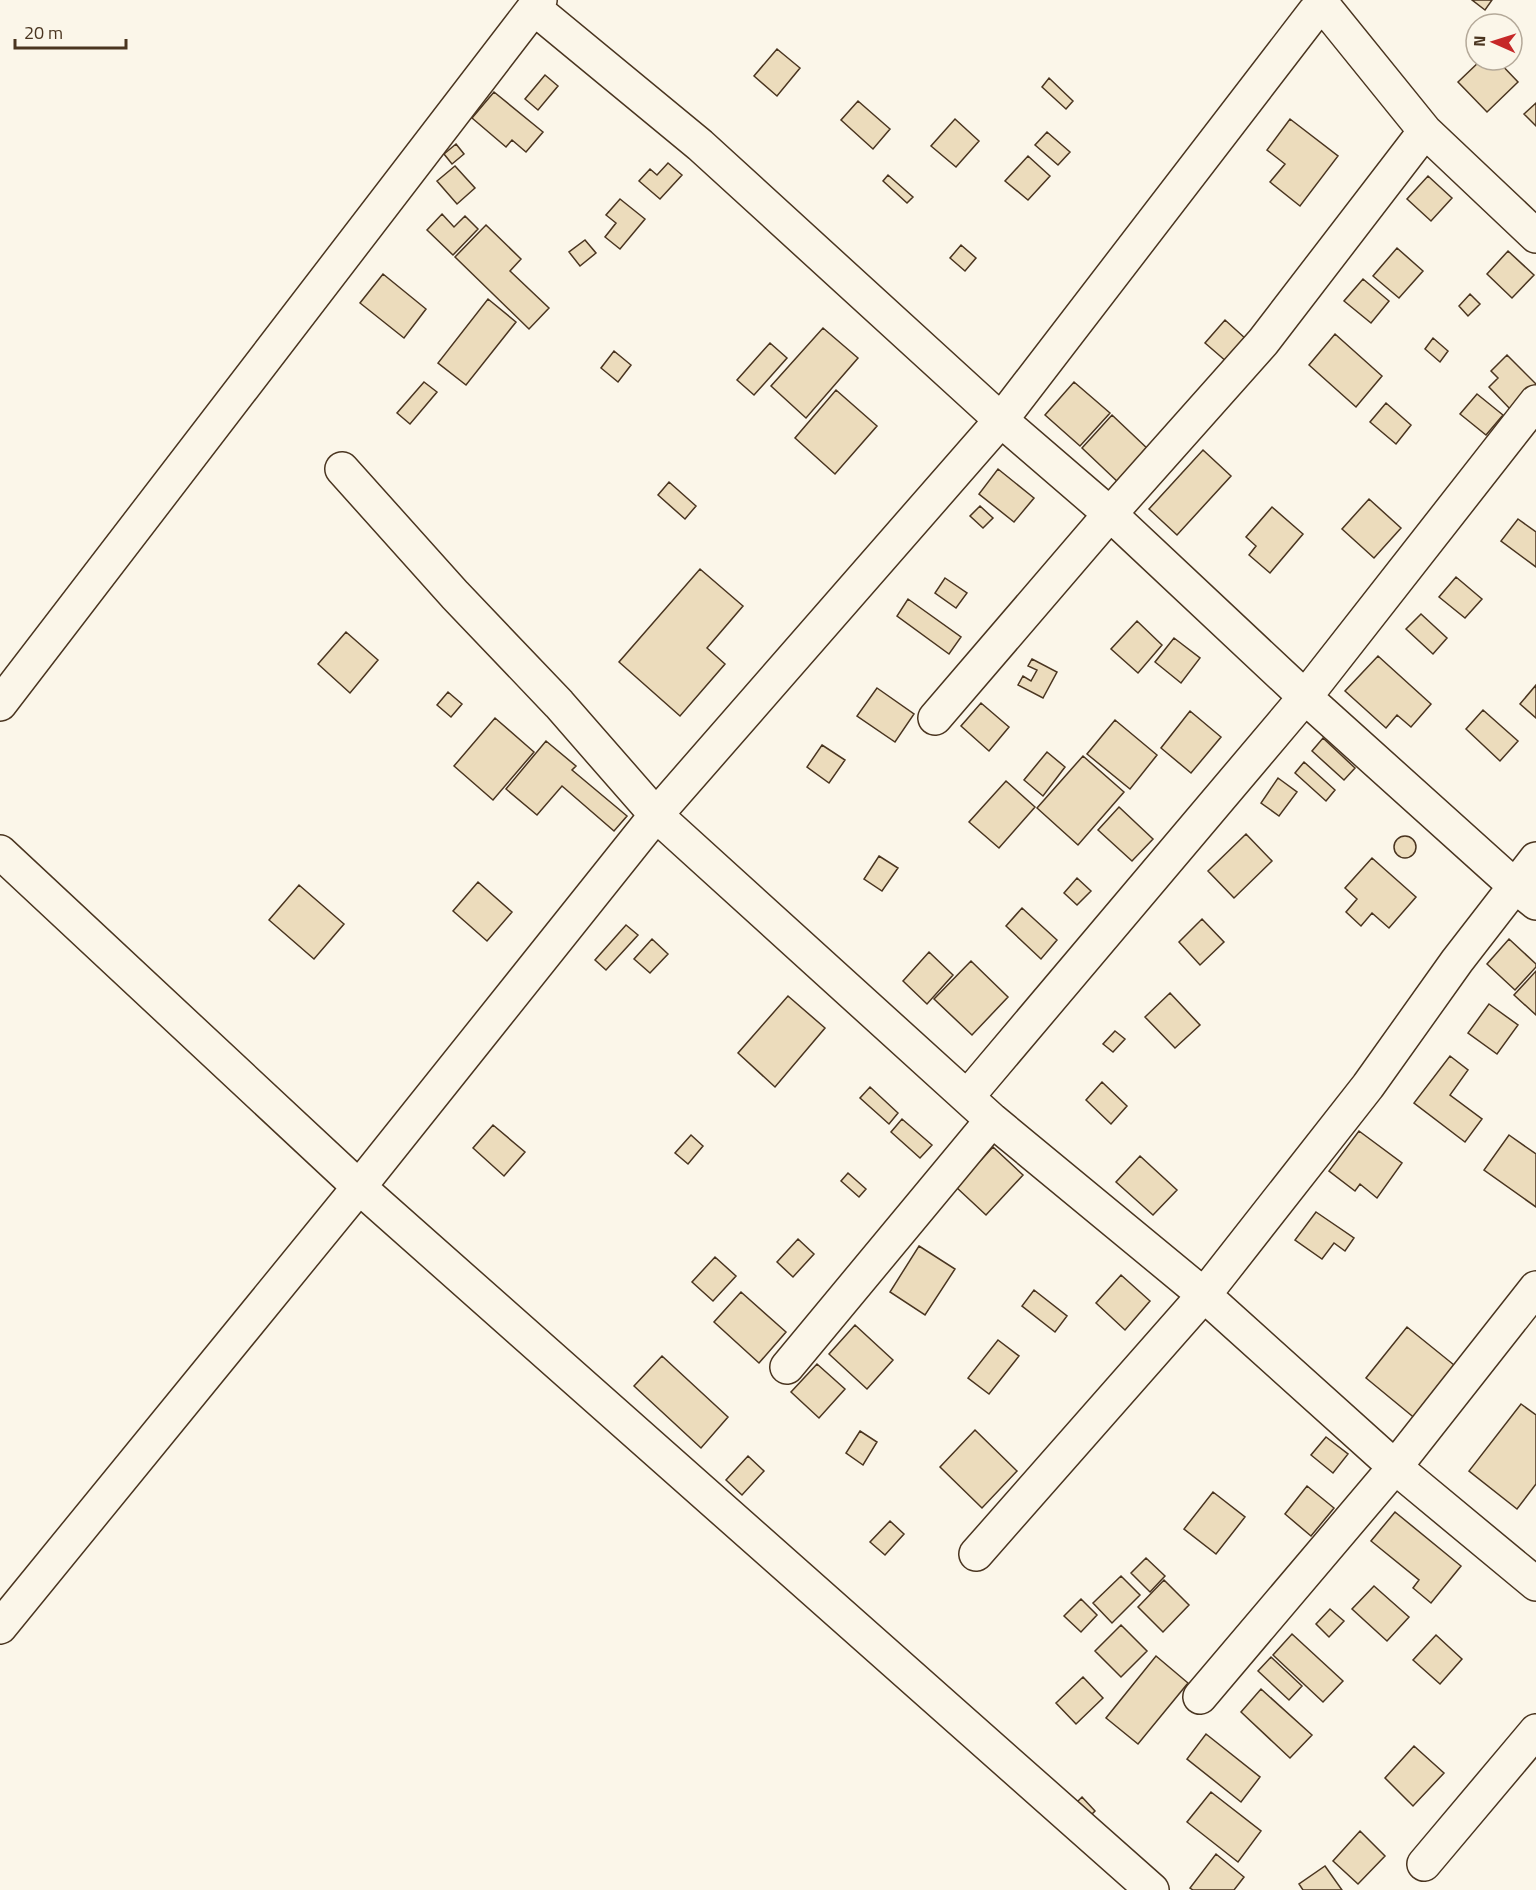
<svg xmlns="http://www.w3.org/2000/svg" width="1536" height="1890" font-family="'Titillium Web',sans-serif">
  <rect width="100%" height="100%" fill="#fbf6e9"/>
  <path fill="#ecdcbc" stroke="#4a3520" stroke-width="1.5" d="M1472 0H1492L1485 10Z
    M777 49 800 68 777 96 754 76Z
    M1481 60H1497L1518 82 1487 112 1458 82Z
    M545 75 558 86 538 110 525 99Z
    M1049 78 1073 101 1066 109 1042 87Z
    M494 92 543 132 526 152 512 140 506 147 472 118Z
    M858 101 890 129 873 149 841 120Z
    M1536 103V126L1524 114Z
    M955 119 979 141 956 167 931 146Z
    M1290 119 1338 156 1300 206 1270 182 1285 164 1267 150Z
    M1047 132 1070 152 1058 165 1035 145Z
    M456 144 464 154 452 164 444 154Z
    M1028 156 1050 176 1028 200 1005 181Z
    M668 163 682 175 660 199 639 181 650 169 657 175Z
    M455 166 475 188 457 204 437 181Z
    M888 175 913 197 907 203 883 181Z
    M1428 176 1452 198 1431 221 1407 199Z
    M620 199 645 219 620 249 605 237 616 223 606 215Z
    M442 214 454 227 465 216 478 229 453 255 427 230Z
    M486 225 521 259 510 271 549 308 529 329 455 257Z
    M585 240 596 253 580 266 569 252Z
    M961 245 976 258 965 271 950 258Z
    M1397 248 1423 271 1399 298 1373 276Z
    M1508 251 1534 275 1512 298 1487 274Z
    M383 274 426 309 404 338 360 303Z
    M1363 279 1389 301 1371 323 1344 301Z
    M1470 294 1480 304 1468 316 1459 306Z
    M488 299 516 322 466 385 438 363Z
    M1225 320 1246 339 1227 362 1205 343Z
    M823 328 858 358 806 418 771 386Z
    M1335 334 1382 376 1356 407 1309 365Z
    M1433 338 1448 351 1440 362 1425 349Z
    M770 343 787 358 754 395 737 380Z
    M614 351 631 365 618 382 601 368Z
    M1507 355 1536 384V387L1512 411 1489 387 1498 378 1491 371Z
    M424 382 437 392 410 424 397 413Z
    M1074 382 1110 413 1080 446 1045 415Z
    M836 390 877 426 835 474 795 438Z
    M1477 394 1503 415 1486 435 1460 414Z
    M1386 403 1411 425 1396 444 1370 422Z
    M1112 415 1150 451 1120 484 1082 448Z
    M1203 450 1231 476 1177 535 1149 509Z
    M998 469 1034 498 1014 522 979 494Z
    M669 482 696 506 685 519 658 495Z
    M1369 499 1401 528 1374 558 1342 529Z
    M980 506 993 518 983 528 970 516Z
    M1272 507 1303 534 1270 573 1249 555 1256 546 1246 537Z
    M1518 519 1536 532V567L1501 541Z
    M700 569 743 606 707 648 725 664 680 716 619 662Z
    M1456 577 1482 599 1465 618 1439 597Z
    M945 578 967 593 956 608 935 593Z
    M908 599 961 637 949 654 897 616Z
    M1421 614 1447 638 1433 654 1406 629Z
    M1137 621 1162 645 1138 673 1111 649Z
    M346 632 378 660 350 693 318 664Z
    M1174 638 1200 658 1181 683 1155 662Z
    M1378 656 1431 704 1411 727 1397 715 1386 728 1345 691Z
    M1032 659 1057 672 1043 698 1018 685 1023 676 1031 681 1037 670 1028 666Z
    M1536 685V718L1520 704Z
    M877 688 914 714 895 742 857 716Z
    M448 692 462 704 451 717 437 705Z
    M981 703 1009 727 989 751 961 726Z
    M1483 710 1518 741 1500 761 1466 729Z
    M1190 711 1221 737 1191 773 1161 748Z
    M495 718 534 752 493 800 454 766Z
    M1115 720 1157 755 1130 789 1087 754Z
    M1323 738 1355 768 1344 780 1312 751Z
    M546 741 576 766 572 770 627 816 614 831 562 786 537 815 506 789Z
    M822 745 845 760 829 783 807 767Z
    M1047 752 1065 767 1043 796 1024 780Z
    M1083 756 1124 792 1078 845 1037 808Z
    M1304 762 1335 790 1326 801 1295 773Z
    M1278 778 1297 792 1279 816 1261 803Z
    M1006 781 1035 807 999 848 969 822Z
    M1119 807 1153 839 1132 861 1098 830Z
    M1246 834 1272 861 1234 898 1208 871Z
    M1394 847a11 11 0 1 1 22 0a11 11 0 1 1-22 0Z
    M879 856 898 868 882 891 864 879Z
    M1372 858 1416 897 1389 928 1372 913 1361 926 1346 912 1357 899 1345 888Z
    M1077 878 1091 891 1077 905 1064 893Z
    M478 882 512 912 487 941 453 911Z
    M299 885 344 924 314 959 269 920Z
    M1022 908 1057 940 1041 959 1006 926Z
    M1202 919 1224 942 1200 965 1179 942Z
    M626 925 638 935 606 970 595 960Z
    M652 939 668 954 650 973 634 959Z
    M1509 939 1536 964V967L1515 990 1487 964Z
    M929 952 953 975 927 1004 903 981Z
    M971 961 1008 997 972 1035 934 999Z
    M1536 971V1015L1514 995Z
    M1170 993 1200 1025 1175 1048 1145 1017Z
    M788 996 825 1028 775 1087 738 1053Z
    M1489 1004 1518 1025 1497 1054 1468 1033Z
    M1115 1031 1125 1039 1113 1052 1103 1044Z
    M1450 1056 1468 1070 1450 1095 1482 1119 1465 1142 1414 1103Z
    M1102 1082 1127 1106 1111 1124 1086 1100Z
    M870 1087 898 1113 889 1124 860 1098Z
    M902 1119 932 1145 920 1158 891 1132Z
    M493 1125 525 1152 504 1176 473 1148Z
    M1359 1131 1402 1163 1377 1198 1360 1184 1355 1191 1329 1171Z
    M691 1135 703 1146 688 1164 675 1153Z
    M1509 1135 1536 1154V1207L1484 1170Z
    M993 1147 1023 1175 986 1215 956 1187Z
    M1140 1156 1177 1190 1153 1215 1116 1182Z
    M848 1173 866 1189 859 1197 841 1181Z
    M1316 1212 1354 1238 1345 1251 1334 1243 1322 1259 1295 1240Z
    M798 1239 814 1254 793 1277 777 1262Z
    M919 1246 955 1269 925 1315 890 1292Z
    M715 1257 736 1276 713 1301 692 1282Z
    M1121 1275 1150 1301 1125 1330 1096 1303Z
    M1034 1290 1067 1316 1055 1332 1022 1306Z
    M741 1292 786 1332 759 1363 714 1322Z
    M855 1325 893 1360 867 1389 829 1354Z
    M1407 1327 1459 1369 1417 1420 1366 1378Z
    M998 1340 1019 1356 989 1394 968 1378Z
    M662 1356 728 1417 701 1448 634 1386Z
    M817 1364 845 1389 819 1418 791 1392Z
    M1521 1404 1536 1415V1484L1517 1509 1469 1471Z
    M975 1430 1017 1471 982 1508 940 1467Z
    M860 1431 877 1442 863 1465 846 1453Z
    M1326 1437 1348 1454 1333 1473 1311 1455Z
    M748 1456 764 1471 742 1495 726 1480Z
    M1307 1486 1334 1508 1311 1536 1285 1514Z
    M1213 1492 1245 1517 1216 1554 1184 1529Z
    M1395 1512 1461 1566 1431 1603 1413 1588 1419 1580 1371 1541Z
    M890 1521 904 1534 885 1555 870 1542Z
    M1146 1558 1165 1576 1150 1592 1131 1573Z
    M1121 1576 1140 1595 1112 1623 1093 1603Z
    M1164 1580 1189 1605 1163 1632 1138 1607Z
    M1374 1586 1409 1617 1387 1641 1352 1609Z
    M1081 1599 1097 1615 1081 1632 1064 1616Z
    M1330 1609 1344 1621 1329 1637 1316 1624Z
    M1121 1625 1147 1651 1121 1677 1095 1651Z
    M1292 1634 1343 1681 1323 1702 1273 1655Z
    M1436 1635 1462 1659 1440 1684 1413 1660Z
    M1156 1656 1188 1683 1138 1744 1106 1718Z
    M1271 1657 1302 1686 1289 1700 1258 1671Z
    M1083 1677 1103 1698 1076 1724 1056 1703Z
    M1261 1689 1312 1735 1290 1758 1241 1712Z
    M1206 1734 1260 1777 1241 1802 1187 1759Z
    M1414 1746 1444 1773 1413 1806 1385 1778Z
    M1211 1792 1261 1831 1238 1862 1187 1822Z
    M1082 1797 1095 1811 1077 1829 1064 1815Z
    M1360 1831 1385 1856 1358 1884 1333 1861Z
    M1216 1854 1244 1877 1234 1890H1193L1190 1888Z
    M1325 1866 1342 1890H1303L1299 1884Z"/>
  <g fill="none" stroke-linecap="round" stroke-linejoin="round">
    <g stroke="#4a3520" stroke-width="36">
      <path id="street" d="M1319 0 1425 131 1536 236
        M534 8 700 145 1001 420 1110 514 1305 697 1515 886 1536 903
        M342 469 455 595 559 704 656 815 992 1120 1204 1295 1395 1467 1536 1584
        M0 704 540 0
        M935 718 1110 514 1263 342 1425 131
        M0 852 359 1187 1152 1890
        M967 1097 1305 697 1536 402
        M787 1367 992 1120
        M976 1554 1204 1295 1368 1086 1457 961 1536 859
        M0 1627 359 1187 656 815 1001 420 1322 2
        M1200 1697 1395 1467 1536 1288
        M1424 1864 1536 1731"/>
    </g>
    <use href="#street" stroke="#fbf6e9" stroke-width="33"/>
  </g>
  <g transform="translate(1494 42) rotate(273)"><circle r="28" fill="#fbf6e9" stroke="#b4a999" stroke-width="1.5"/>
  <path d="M0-4.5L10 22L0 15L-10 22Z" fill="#c62828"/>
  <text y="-9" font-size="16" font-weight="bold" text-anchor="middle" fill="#4a3520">N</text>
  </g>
  <path d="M15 39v9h111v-9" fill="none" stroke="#4a3520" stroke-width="3"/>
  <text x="24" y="39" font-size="18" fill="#4a3520" stroke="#fbf6e9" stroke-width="4.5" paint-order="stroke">20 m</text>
</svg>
